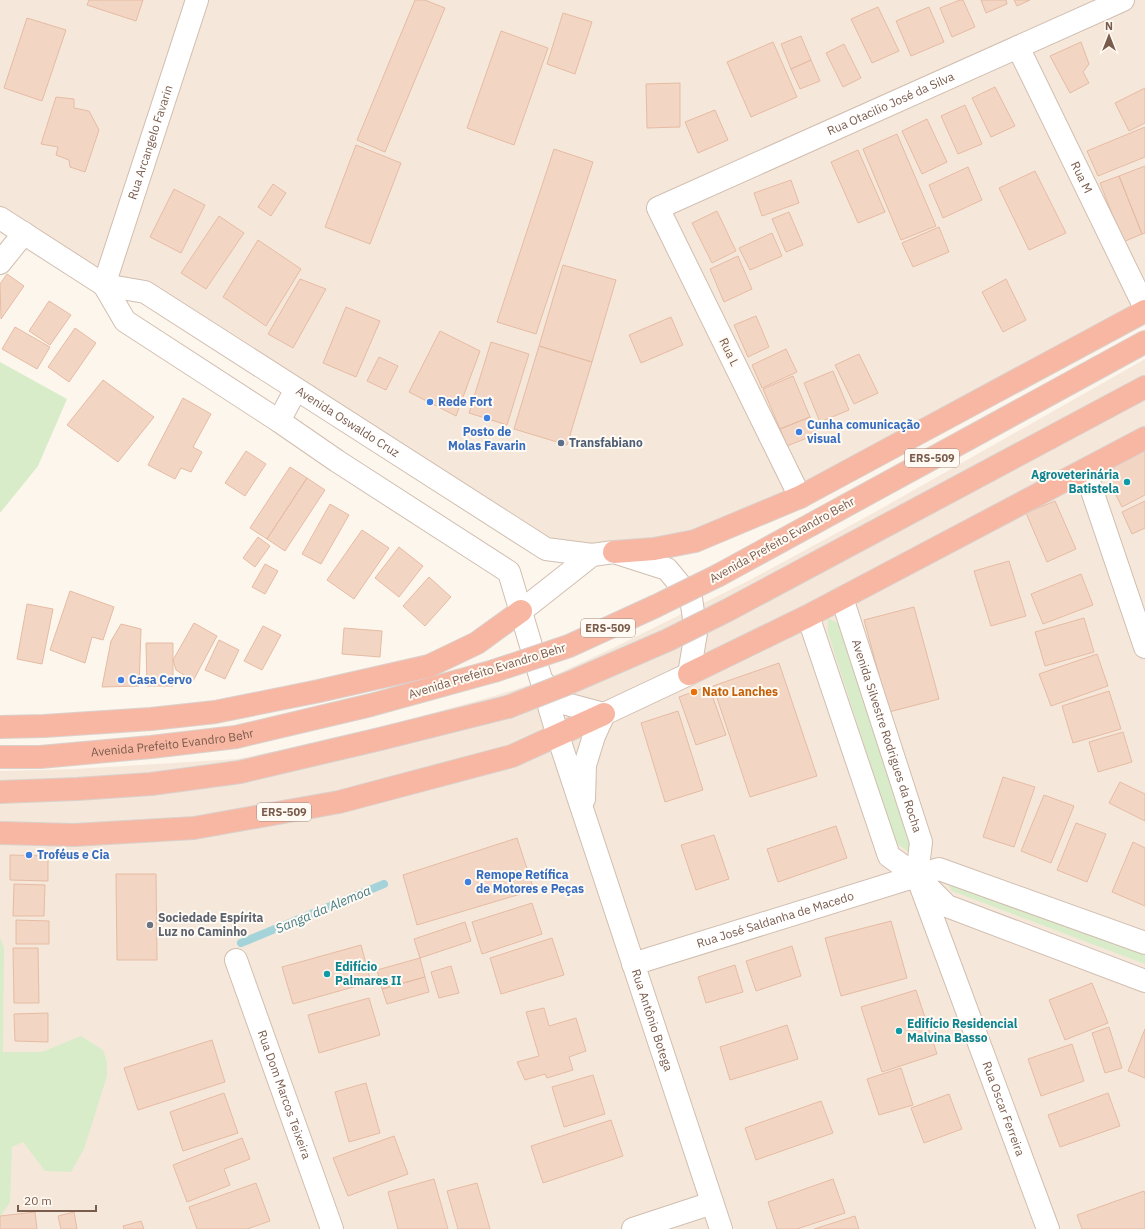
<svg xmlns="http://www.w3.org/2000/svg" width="1145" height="1229" font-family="'IBM Plex Sans',sans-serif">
  <rect width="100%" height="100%" fill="#fdf6ec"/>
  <path fill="#f5e8da" d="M0 0H1145V311L695 541 546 549 145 292 104 285 0 218Z
    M1145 359V1229H0V771L76 769 237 759 347 737 494 696 542 681 613 648 748 581 877 511Z"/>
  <path fill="#d8ecc9" d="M0 362 67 399 38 466 0 513Z
    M828 618 840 624 909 843V852L896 843 828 633Z
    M945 880 1145 953V964L952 891Z
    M0 938 4 948 3 1052H42L81 1036 103 1050 107 1062V1076L84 1149 71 1172 45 1171 23 1142 12 1147 10 1202 0 1217Z"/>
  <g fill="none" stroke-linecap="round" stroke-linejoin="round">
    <path stroke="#a5d3da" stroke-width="8" d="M241 943 384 884"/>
  </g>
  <path fill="#f3d5c3" stroke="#e6bba3" d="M89 0H143L136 21 87 5Z
    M415 0H425L445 8 385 152 357 140Z
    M960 0H963L975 27 952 37 940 8Z
    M981 0H1006L1007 4 986 13Z
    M1014 0H1030L1017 6Z
    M878 7 899 51 872 63 851 19Z
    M929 7 944 42 911 56 896 21Z
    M563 13 592 22 575 74 547 64Z
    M27 18 66 30 42 101 4 88Z
    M501 31 548 48 514 145 467 128Z
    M801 36 811 60 791 69 781 44Z
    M773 42 797 97 751 117 727 62Z
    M1081 42 1089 64 1083 72 1089 83 1070 93 1050 56Z
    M844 44 861 78 843 87 826 53Z
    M811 60 820 81 800 89 791 69Z
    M680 83V127L647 128 646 84Z
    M995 87 1015 126 991 137 972 98Z
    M1145 88V123L1129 131 1115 103Z
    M56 97 74 99V108L89 111 99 130 85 172 70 167 69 160 56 155 58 147 41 144Z
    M965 105 982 144 958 154 941 116Z
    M715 110 728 140 698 153 685 122Z
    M927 119 947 162 922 174 902 131Z
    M1145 127V157L1098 176 1087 151Z
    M897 134 936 226 901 240 863 149Z
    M356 145 401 163 370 244 325 227Z
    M554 149 593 162 536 334 497 322Z
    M858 150 885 212 858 223 831 162Z
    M1145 166V233L1142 234 1119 176Z
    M968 167 982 200 943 218 929 185Z
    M1035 171 1066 233 1029 250 999 188Z
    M1119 176 1142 234 1123 242 1100 183Z
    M791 180 799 203 762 216 754 193Z
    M273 184 286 193 271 216 258 207Z
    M174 189 205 205 181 253 150 237Z
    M717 211 736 251 712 263 692 223Z
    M789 212 803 245 786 252 772 219Z
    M219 216 244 233 206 289 181 273Z
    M939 227 949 252 913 267 902 243Z
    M772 233 782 256 750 270 739 248Z
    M258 240 301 269 266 326 223 297Z
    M738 256 752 289 724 302 710 269Z
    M563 265 616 280 592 362 539 346Z
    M7 274 24 286 1 319 0 284Z
    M300 279 326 289 293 348 268 334Z
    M1006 279 1026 320 1003 332 982 292Z
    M49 301 71 315 50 345 29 331Z
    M346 307 380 321 356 377 323 363Z
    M756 316 769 347 748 357 734 325Z
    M671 317 683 345 641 363 629 335Z
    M15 327 50 347 37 369 2 349Z
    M75 328 96 343 69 382 48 367Z
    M440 331 480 351 456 416 409 392Z
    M491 342 529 354 507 425 469 413Z
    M539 346 592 362 567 445 514 429Z
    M786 349 797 372 762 388 752 365Z
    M859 354 878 393 854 404 835 365Z
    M379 357 398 366 386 390 367 381Z
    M833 371 849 410 820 422 804 383Z
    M793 376 810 417 780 429 763 389Z
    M103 380 154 417 118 462 67 425Z
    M183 398 211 414 193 447 202 452 191 472 181 468 175 479 148 465Z
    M810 417 817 434 787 446 780 429Z
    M1145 448V495L1122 507 1103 469Z
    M246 451 266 464 245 496 225 483Z
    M290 467 307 478 267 539 250 528Z
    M307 478 325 490 285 551 267 539Z
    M1055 501 1076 549 1047 562 1026 513Z
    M1145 501V528L1132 534 1122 512Z
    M330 504 349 515 321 564 302 554Z
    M362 530 389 548 354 599 327 580Z
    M258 537 270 546 255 567 243 558Z
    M399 547 423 566 399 597 375 578Z
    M1009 561 1026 616 991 626 974 571Z
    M265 564 278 571 265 594 252 587Z
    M1081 574 1093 605 1043 624 1031 594Z
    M429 577 451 597 425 626 403 606Z
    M70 591 114 607 103 640 92 637 85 663 50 650Z
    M27 604 53 609 42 664 17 659Z
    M914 607 939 699 889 712 864 620Z
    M1084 618 1094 652 1045 666 1035 632Z
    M194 623 217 636 193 681 176 670 173 660Z
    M121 624 141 629 139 686 102 687 111 641Z
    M263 626 281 635 262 670 244 661Z
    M344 628 382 631 380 657 342 654Z
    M219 640 239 650 225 679 205 670Z
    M146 643H173V686H147Z
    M1097 654 1108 686 1051 706 1039 674Z
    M779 663 817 776 750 797 713 686Z
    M709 686 726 735 696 745 679 697Z
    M1109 691 1121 729 1073 743 1062 706Z
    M678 711 703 790 665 802 641 723Z
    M1123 732 1132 762 1098 772 1089 742Z
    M1003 777 1035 787 1014 847 983 837Z
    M1120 782 1145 794V821L1109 803Z
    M1044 795 1074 806 1051 863 1021 851Z
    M1076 823 1106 834 1087 882 1057 870Z
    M836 826 847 858 778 882 767 849Z
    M714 835 729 879 696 890 681 845Z
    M517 838 534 890 417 925 403 875Z
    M1133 842 1145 848V906L1112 892Z
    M10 855 48 856V881L10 880Z
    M116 874H156L157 960H117Z
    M14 884 45 885 44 916H13Z
    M532 903 542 934 482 954 472 922Z
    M16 920 49 921V944H16Z
    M891 921 907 978 841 996 825 938Z
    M465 922 471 941 420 958 414 939Z
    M552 938 564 975 501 994 490 958Z
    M361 945 371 982 293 1004 282 967Z
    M792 946 801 976 756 991 746 961Z
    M13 948H38L39 1003H14Z
    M420 958 425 977 382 989 377 970Z
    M735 965 743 992 706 1003 698 977Z
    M451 966 459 993 439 998 431 972Z
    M425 977 429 992 387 1004 382 989Z
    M1092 983 1108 1023 1065 1040 1049 1000Z
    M916 990 937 1054 882 1072 861 1007Z
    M369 998 380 1035 319 1053 308 1015Z
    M544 1008 549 1026 576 1018 586 1051 569 1057 573 1070 547 1078 545 1074 525 1080 517 1062 539 1056 526 1012Z
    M48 1013V1042L15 1041 14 1014Z
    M787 1025 798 1059 730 1080 720 1047Z
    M1109 1027 1122 1068 1105 1073 1092 1033Z
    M1145 1029V1078L1128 1071Z
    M212 1040 225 1082 138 1110 124 1068Z
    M1072 1044 1084 1081 1041 1096 1028 1059Z
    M901 1068 913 1105 879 1115 867 1079Z
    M593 1075 605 1114 564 1127 552 1087Z
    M366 1083 380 1133 349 1142 335 1092Z
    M224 1093 238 1133 183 1151 170 1112Z
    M1108 1093 1120 1126 1060 1147 1048 1115Z
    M949 1094 962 1129 924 1143 911 1108Z
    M821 1101 833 1133 756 1160 745 1128Z
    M611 1120 623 1156 543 1183 531 1146Z
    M394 1136 408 1174 348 1196 333 1158Z
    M242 1138 250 1159 224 1169 230 1185 187 1202 173 1165Z
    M434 1179 448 1229H398L388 1192Z
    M833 1179 845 1213 797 1229H777L768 1202Z
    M256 1183 270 1221 247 1229H197L189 1207Z
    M477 1183 490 1229H458L447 1191Z
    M1144 1191 1145 1194V1229H1082L1077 1215Z
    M35 1212 37 1229H0V1216Z
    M74 1212 77 1229H61L58 1216Z
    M855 1216 859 1229H814Z
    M141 1221 144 1229H124L123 1226Z"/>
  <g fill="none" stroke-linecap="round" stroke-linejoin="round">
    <g stroke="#d1beb0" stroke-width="24">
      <g id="minor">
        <path id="s1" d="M1018 47 1145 308"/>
        <path id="s2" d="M0 218 104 285 145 292 546 549 592 555"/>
        <path d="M0 263 24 233"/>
        <path id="s3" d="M104 285 125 321 279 421 337 461 509 572 558 736 721 1229"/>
        <path id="s4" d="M104 285 197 0"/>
        <path d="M279 421 296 389"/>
        <path d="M1085 470 1145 647"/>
        <path id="s5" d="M800 497 658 208 1123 0"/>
        <path id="s6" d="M842 598 921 842 917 876 1048 1229"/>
        <path d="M521 611 592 555 614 552 667 569 691 598 696 633 689 674 604 714"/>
        <path d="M808 616 889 856 917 876 947 906 1145 981"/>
        <path d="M543 682 563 703 604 714"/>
        <path d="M584 799 585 765 594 736 604 714"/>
        <path id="s7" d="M236 960 332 1229"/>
        <path id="s8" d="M633 964 939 869 1145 943"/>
        <path d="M633 1229 712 1203"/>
      </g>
    </g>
    <g stroke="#dad1cd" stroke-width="24">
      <g id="highway">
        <path d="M614 552 654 549 695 541 800 497 1145 311"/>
        <path d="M719 575 1145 342"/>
        <path d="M728 610 1145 387"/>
        <path d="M689 674 808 616 1145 438"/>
        <path d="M0 727 44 726 151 719 215 712 319 691 429 666 477 643 521 611"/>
        <path id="s9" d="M0 757H40L151 747 236 737 371 705 494 671"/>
        <path d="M0 792 77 789 151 784 240 772 380 739 508 707"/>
        <path d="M0 833 74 835 194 828 339 802 512 756 604 714"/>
      </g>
    </g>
    <use href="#minor" stroke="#fff" stroke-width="22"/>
    <use href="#highway" stroke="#f7b7a3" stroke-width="22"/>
    <g stroke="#dad1cd" stroke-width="24" stroke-linecap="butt">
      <path id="highway-bridge" d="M494 671 569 646 656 606 719 575
        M508 707 569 683 668 640 728 610"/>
    </g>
    <use href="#highway-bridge" stroke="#f7b7a3" stroke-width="22"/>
  </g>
  <g fill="#3f7fe0" stroke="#fffaf3" stroke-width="1.5">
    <circle cx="430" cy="402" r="4"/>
    <circle cx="487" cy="418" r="4"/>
    <circle cx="799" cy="432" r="4"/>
    <circle cx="121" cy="680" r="4"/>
    <circle cx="29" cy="855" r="4"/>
    <circle cx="468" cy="882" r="4"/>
  </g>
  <circle fill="#5c6f8a" stroke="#fffaf3" stroke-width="1.5" cx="561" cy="443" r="4"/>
  <g fill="#0f9aa8" stroke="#fffaf3" stroke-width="1.5">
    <circle cx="1127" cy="482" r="4"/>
    <circle cx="327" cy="974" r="4"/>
    <circle cx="899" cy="1031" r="4"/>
  </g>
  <circle fill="#e8710a" stroke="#fffaf3" stroke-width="1.5" cx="694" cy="692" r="4"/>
  <circle fill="#6b7280" stroke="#fffaf3" stroke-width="1.5" cx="150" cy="925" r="4"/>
  <g text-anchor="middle" stroke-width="4" stroke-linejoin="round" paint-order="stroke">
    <g fill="#fffaf3" stroke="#a28b7f" stroke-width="1">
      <rect x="905" y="449" width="54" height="18" rx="3"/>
      <rect x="581" y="619" width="54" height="18" rx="3"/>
      <rect x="257" y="803" width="54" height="18" rx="3"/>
    </g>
    <g font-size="11" font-weight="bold" fill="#7a5c4d">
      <text x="932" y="462">ERS-509</text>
      <text x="608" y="632">ERS-509</text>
      <text x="284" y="816">ERS-509</text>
    </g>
    <g font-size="12" fill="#7a5c4d" stroke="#fffaf3">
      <text dy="4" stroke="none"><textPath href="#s5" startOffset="577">Rua Otacilio José da Silva</textPath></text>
      <text dy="4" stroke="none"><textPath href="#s4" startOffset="150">Rua Arcangelo Favarin</textPath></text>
      <text dy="4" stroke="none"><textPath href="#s1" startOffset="145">Rua M</textPath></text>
      <text transform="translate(729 352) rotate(64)" y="4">Rua L</text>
      <text dy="4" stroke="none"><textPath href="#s2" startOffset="406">Avenida Oswaldo Cruz</textPath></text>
      <text transform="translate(782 540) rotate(-29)" y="4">Avenida Prefeito Evandro Behr</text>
      <text transform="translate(487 671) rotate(-17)" y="4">Avenida Prefeito Evandro Behr</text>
      <text dy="4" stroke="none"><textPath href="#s6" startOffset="145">Avenida Silvestre Rodrigues da Rocha</textPath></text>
      <text dy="4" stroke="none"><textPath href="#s9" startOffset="173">Avenida Prefeito Evandro Behr</textPath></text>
      <text dy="4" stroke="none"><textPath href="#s8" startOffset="149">Rua José Saldanha de Macedo</textPath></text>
      <text dy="4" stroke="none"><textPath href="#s3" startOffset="971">Rua Antônio Botega</textPath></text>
      <text dy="4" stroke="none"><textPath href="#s7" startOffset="143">Rua Dom Marcos Teixeira</textPath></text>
      <text dy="4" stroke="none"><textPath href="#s6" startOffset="539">Rua Oscar Ferreira</textPath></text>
    </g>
    <g font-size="12" font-weight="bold" fill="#366cbe" stroke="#fffaf3" text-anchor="start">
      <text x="438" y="406">Rede Fort</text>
      <text x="807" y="429">Cunha comunicação<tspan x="807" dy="14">visual</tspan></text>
      <text x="487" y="436" text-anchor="middle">Posto de<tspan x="487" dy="14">Molas Favarin</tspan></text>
      <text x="129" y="684">Casa Cervo</text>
      <text x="37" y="859">Troféus e Cia</text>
      <text x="476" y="879">Remope Retífica<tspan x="476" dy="14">de Motores e Peças</tspan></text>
    </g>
    <g font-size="12" font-weight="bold" fill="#4e5e75" stroke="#fffaf3" text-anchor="start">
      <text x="569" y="447">Transfabiano</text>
    </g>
    <g font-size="12" font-weight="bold" fill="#0d838f" stroke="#fffaf3" text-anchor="start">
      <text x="1119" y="479" text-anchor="end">Agroveterinária<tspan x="1119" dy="14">Batistela</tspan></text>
      <text x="335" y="971">Edifício<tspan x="335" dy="14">Palmares II</tspan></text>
      <text x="907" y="1028">Edifício Residencial<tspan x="907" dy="14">Malvina Basso</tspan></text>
    </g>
    <g font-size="12" font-weight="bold" fill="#c56008" stroke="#fffaf3" text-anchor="start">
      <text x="702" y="696">Nato Lanches</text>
    </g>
    <g font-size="12" font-weight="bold" fill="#5b616d" stroke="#fffaf3" text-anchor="start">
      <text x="158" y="922">Sociedade Espírita<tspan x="158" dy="14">Luz no Caminho</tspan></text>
    </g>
    <g font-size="13" font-style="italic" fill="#437c86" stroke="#fffaf3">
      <text transform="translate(323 909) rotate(-23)" y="5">Sanga da Alemoa</text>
    </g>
  </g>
  <g transform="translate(1109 36)" stroke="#fffaf3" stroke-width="3" paint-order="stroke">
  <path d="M0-3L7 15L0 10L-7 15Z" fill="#7a5c4d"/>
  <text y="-6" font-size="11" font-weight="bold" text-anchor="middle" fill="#7a5c4d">N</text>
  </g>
  <path d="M18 1205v6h78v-6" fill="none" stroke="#7a5c4d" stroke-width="2"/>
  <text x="24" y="1205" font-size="12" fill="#7a5c4d" stroke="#fffaf3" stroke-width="3" paint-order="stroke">20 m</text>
</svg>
